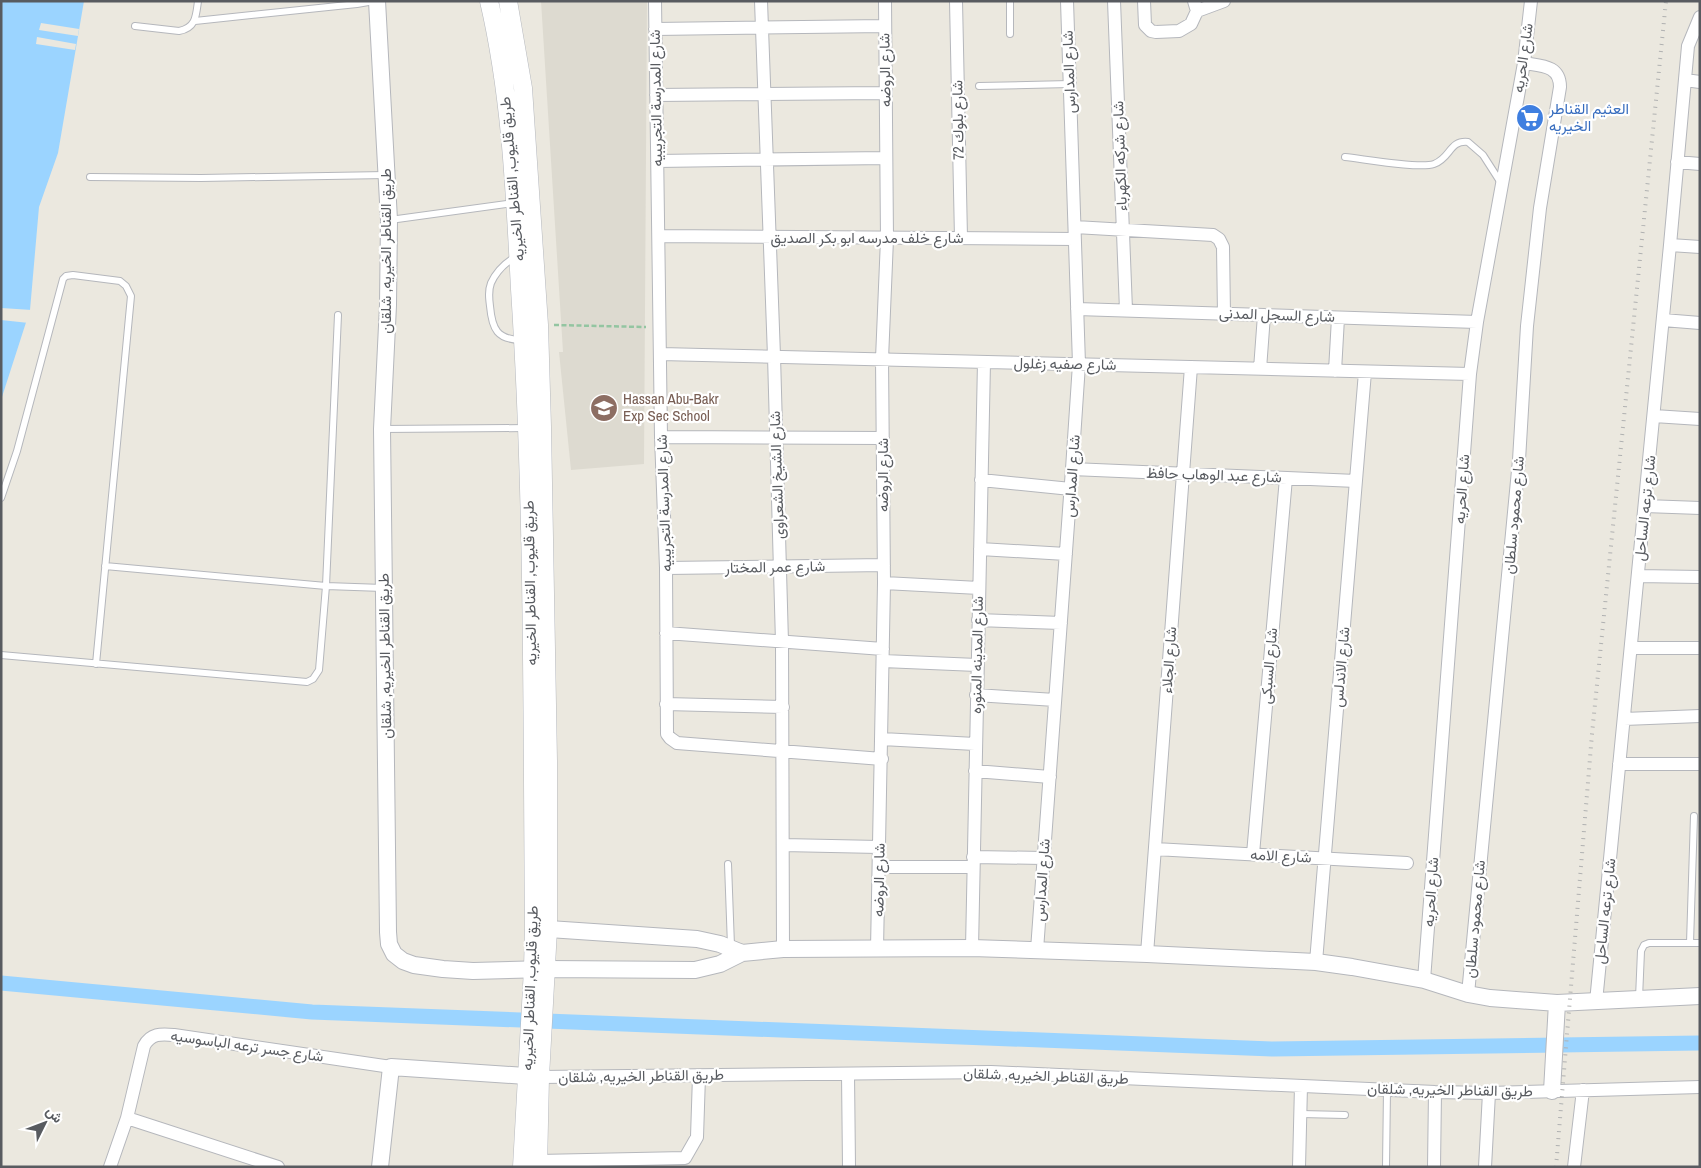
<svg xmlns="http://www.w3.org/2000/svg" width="1701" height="1168" font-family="'Archivo Narrow',Vazirmatn,sans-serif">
  <rect width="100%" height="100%" fill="#ebe8df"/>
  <path fill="#dddad0" d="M541 1H647L644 464 571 470 559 352H563Z"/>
  <path fill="#9bd4ff" d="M1 1H84L58 153 39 207 30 310 1 400Z"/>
  <path fill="#ebe8df" d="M41 23 79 29 78 36 39 30Z
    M37 37 76 44 75 50 36 44Z
    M1 308 32 310 29 323 1 320Z"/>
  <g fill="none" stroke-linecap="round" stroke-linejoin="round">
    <path stroke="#9bd4ff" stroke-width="15" d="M1 983 312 1012 1273 1049 1700 1043"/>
    <g stroke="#b5b7bc" stroke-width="8">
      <path id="service" d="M1010 1V34
        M195 21 357 4 374 1
        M135 26 179 31C196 28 196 16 198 1
        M979 86 1070 84
        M1345 157C1364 159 1419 169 1434 164 1451 158 1449 140 1468 142L1483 155 1501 183
        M90 177 201 178 386 175
        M390 220 514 203
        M515 257C505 263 496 272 491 283 488 291 489 298 490 306 492 329 497 340 522 340
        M382 429 527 428
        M1 498 17 451 63 279 66 276 73 275 120 281 126 286 131 296 96 664
        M105 566 326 586 383 588
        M1 655 307 682 313 679 319 670 326 586 338 315
        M728 864 731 946
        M1690 943 1694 816
        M1639 998 1641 951 1644 945 1649 943H1700
        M1301 1114 1345 1115
        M1386 1167 1387 1090"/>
    </g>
    <g stroke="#b5b7bc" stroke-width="14">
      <path id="minor" d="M655 1 661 437 666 568 667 734 670 738 677 743 882 759
        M761 1 774 356 782 642 783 949
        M956 1 961 238
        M1114 1 1126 310
        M1144 1 1145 25 1151 31 1156 32 1179 31 1191 24 1197 11 1194 1
        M1197 11 1224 1
        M655 29 885 26
        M1685 80 1700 82
        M656 95 885 93
        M657 161 886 158
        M1677 162 1700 164
        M1075 227 1213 235 1219 239 1223 247 1224 314
        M659 236 1075 239
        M1670 245 1700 247
        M1077 309 1477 322
        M1663 320 1700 323
        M661 354 1470 374
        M1260 369 1264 315
        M1335 371 1338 318
        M1654 416 1700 419
        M661 437 883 438
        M1072 469 1356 481
        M981 480 1071 489
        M1645 506 1700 508
        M980 549 1066 554
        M666 568 884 565
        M1638 576 1700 577
        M884 583 979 588
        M978 620 1061 623
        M666 633 883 649
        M1631 648H1700
        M883 661 977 665
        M976 695 1055 700
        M666 704 783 707
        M1624 719 1700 716
        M882 739 975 744
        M1619 764H1700
        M975 771 1050 777
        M783 845 879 847
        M1155 849 1407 863
        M1253 854 1286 478
        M973 857 1043 858
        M879 867H973
        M972 948 984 362
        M877 949 884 583 882 359 887 239 885 1
        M1037 950 1072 469 1079 364 1067 1
        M1147 954 1191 367
        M1316 962 1365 372
        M1424 980 1470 374 1477 322 1524 63 1531 1
        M1468 994 1519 460 1527 326 1540 208 1560 87C1560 65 1541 66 1524 63
        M1596 1002 1670 245 1688 46 1700 17
        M848 1074 849 1167
        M540 1077 991 1072 1435 1092 1489 1093 1700 1087
        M127 1118 278 1167
        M538 1161 685 1158 697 1137 699 1076
        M110 1167 127 1118 144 1046C151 1033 161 1034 174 1035L391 1067
        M1299 1167 1301 1086
        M1434 1167 1435 1092
        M1485 1167 1489 1093
        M1574 1167 1583 1090"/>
    </g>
    <g stroke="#b5b7bc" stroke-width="18">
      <path id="tertiary" d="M377 1 389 220 388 305 382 429 388 932 389 944 394 954 403 961 414 965 443 969 473 971 546 969 695 970 720 964 742 953 783 949 972 948 1147 954 1316 962 1352 967 1424 980 1468 994 1490 998 1557 1003 1700 996
        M534 928 697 939 720 944 742 953
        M1552 1091 1557 1003
        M380 1167 391 1067 540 1077"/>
    </g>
    <g stroke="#b5b8be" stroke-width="19">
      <path id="secondary" d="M489 1C511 95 515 193 520 289 534 502 532 715 534 928L533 969 522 1167
        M508 1 523 88 539 325 542 427 548 761V929L540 1077 538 1167"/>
    </g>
    <path stroke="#93c5a1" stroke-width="2.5" stroke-dasharray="5 2.5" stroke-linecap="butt" d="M554 325 646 327"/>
    <use href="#service" stroke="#fff" stroke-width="6"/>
    <use href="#minor" stroke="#fff" stroke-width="12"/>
    <use href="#tertiary" stroke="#fff" stroke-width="16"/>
    <use href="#secondary" stroke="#fff" stroke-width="18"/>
    <path stroke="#b0b1b1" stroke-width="4" stroke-dasharray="1 6" stroke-linecap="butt" d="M1556 1167 1592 734 1666 1"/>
  </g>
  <defs>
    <g id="supermarket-disc" transform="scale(1.4375)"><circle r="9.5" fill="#3f7fe0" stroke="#fff"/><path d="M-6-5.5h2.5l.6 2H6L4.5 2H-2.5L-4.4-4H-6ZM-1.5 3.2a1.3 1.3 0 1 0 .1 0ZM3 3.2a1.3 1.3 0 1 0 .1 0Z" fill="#fff"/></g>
    <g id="school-disc" transform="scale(1.4375)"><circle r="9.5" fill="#8d6e63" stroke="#fff"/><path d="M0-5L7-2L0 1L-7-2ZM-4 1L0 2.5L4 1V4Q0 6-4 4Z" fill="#fff"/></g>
  </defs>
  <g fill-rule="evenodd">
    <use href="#supermarket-disc" x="1530" y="118"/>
    <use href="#school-disc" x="604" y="408"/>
  </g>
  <g text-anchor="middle" stroke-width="4.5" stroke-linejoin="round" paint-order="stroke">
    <g font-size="15" fill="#585b60" stroke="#fff">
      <text transform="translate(1523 58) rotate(-82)" y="5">شارع الحريه</text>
      <text transform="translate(885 70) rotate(-91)" y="5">شارع الروضه</text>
      <text transform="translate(1069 72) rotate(-92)" y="5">شارع المدارس</text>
      <text transform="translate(656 98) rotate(-91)" y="5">شارع المدرسة التجريبيه</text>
      <text transform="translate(958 120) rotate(-91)" y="5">شارع بلوك 72</text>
      <text transform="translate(1120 156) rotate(-92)" y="5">شارع شركه الكهرباء</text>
      <text transform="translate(512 179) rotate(-95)" y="5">طريق قليوب, القناطر الخيريه</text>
      <text x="867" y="243">شارع خلف مدرسه ابو بكر الصديق</text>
      <text transform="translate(386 251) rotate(-90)" y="5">طريق القناطر الخيريه, شلقان</text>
      <text transform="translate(1277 315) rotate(2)" y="5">شارع السجل المدنى</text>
      <text transform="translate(1065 364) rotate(1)" y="5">شارع صفيه زغلول</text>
      <text transform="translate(777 475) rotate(-92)" y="5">شارع الشيخ الشعراوى</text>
      <text transform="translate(883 475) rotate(-90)" y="5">شارع الروضه</text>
      <text transform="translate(1214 475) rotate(2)" y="5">شارع عبد الوهاب حافظ</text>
      <text transform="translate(1072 476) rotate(-86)" y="5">شارع المدارس</text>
      <text transform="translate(1462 489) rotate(-86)" y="5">شارع الحريه</text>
      <text transform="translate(664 503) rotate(-92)" y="5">شارع المدرسة التجريبيه</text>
      <text transform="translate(1645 508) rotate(-84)" y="5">شارع ترعه الساحل</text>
      <text transform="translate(1514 515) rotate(-85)" y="5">شارع محمود سلطان</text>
      <text transform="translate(775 567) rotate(-1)" y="5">شارع عمر المختار</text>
      <text transform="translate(530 583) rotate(-91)" y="5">طريق قليوب, القناطر الخيريه</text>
      <text transform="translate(977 655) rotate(-89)" y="5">شارع المدينه المنوره</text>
      <text transform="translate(385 656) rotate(-91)" y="5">طريق القناطر الخيريه, شلقان</text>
      <text transform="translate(1169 660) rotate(-86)" y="5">شارع الجلاء</text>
      <text transform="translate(1269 666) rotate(-85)" y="5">شارع السبكى</text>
      <text transform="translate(1341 667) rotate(-85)" y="5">شارع الاندلس</text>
      <text transform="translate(1281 856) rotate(3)" y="5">شارع الامه</text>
      <text transform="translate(879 880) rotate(-89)" y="5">شارع الروضه</text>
      <text transform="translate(1042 880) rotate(-86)" y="5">شارع المدارس</text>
      <text transform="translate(1431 892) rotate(-86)" y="5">شارع الحريه</text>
      <text transform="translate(1605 911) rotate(-84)" y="5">شارع ترعه الساحل</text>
      <text transform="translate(1475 919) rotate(-85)" y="5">شارع محمود سلطان</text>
      <text transform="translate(530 988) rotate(-88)" y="5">طريق قليوب, القناطر الخيريه</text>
      <text transform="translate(247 1046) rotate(8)" y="5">شارع جسر ترعه الباسوسيه</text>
      <text transform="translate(641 1076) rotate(-1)" y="5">طريق القناطر الخيريه, شلقان</text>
      <text transform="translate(1046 1076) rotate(2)" y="5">طريق القناطر الخيريه, شلقان</text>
      <text transform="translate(1450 1090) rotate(1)" y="5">طريق القناطر الخيريه, شلقان</text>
    </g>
    <g font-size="15" fill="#366cbe" stroke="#fff" text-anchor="start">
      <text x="1549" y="114">العثيم القناطر<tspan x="1549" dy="17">الخيريه</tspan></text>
    </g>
    <g font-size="15" fill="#785e54" stroke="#fff" text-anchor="start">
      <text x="623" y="404">Hassan Abu-Bakr<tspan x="623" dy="17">Exp Sec School</tspan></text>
    </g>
  </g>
  <rect width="1701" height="1168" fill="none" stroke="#585b60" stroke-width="5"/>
  <g transform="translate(45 1123) rotate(48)" stroke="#ffffff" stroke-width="4" paint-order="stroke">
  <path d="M0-4L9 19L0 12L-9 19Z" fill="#585b60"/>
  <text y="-8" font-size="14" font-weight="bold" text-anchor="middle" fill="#585b60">ش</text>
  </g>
</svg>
